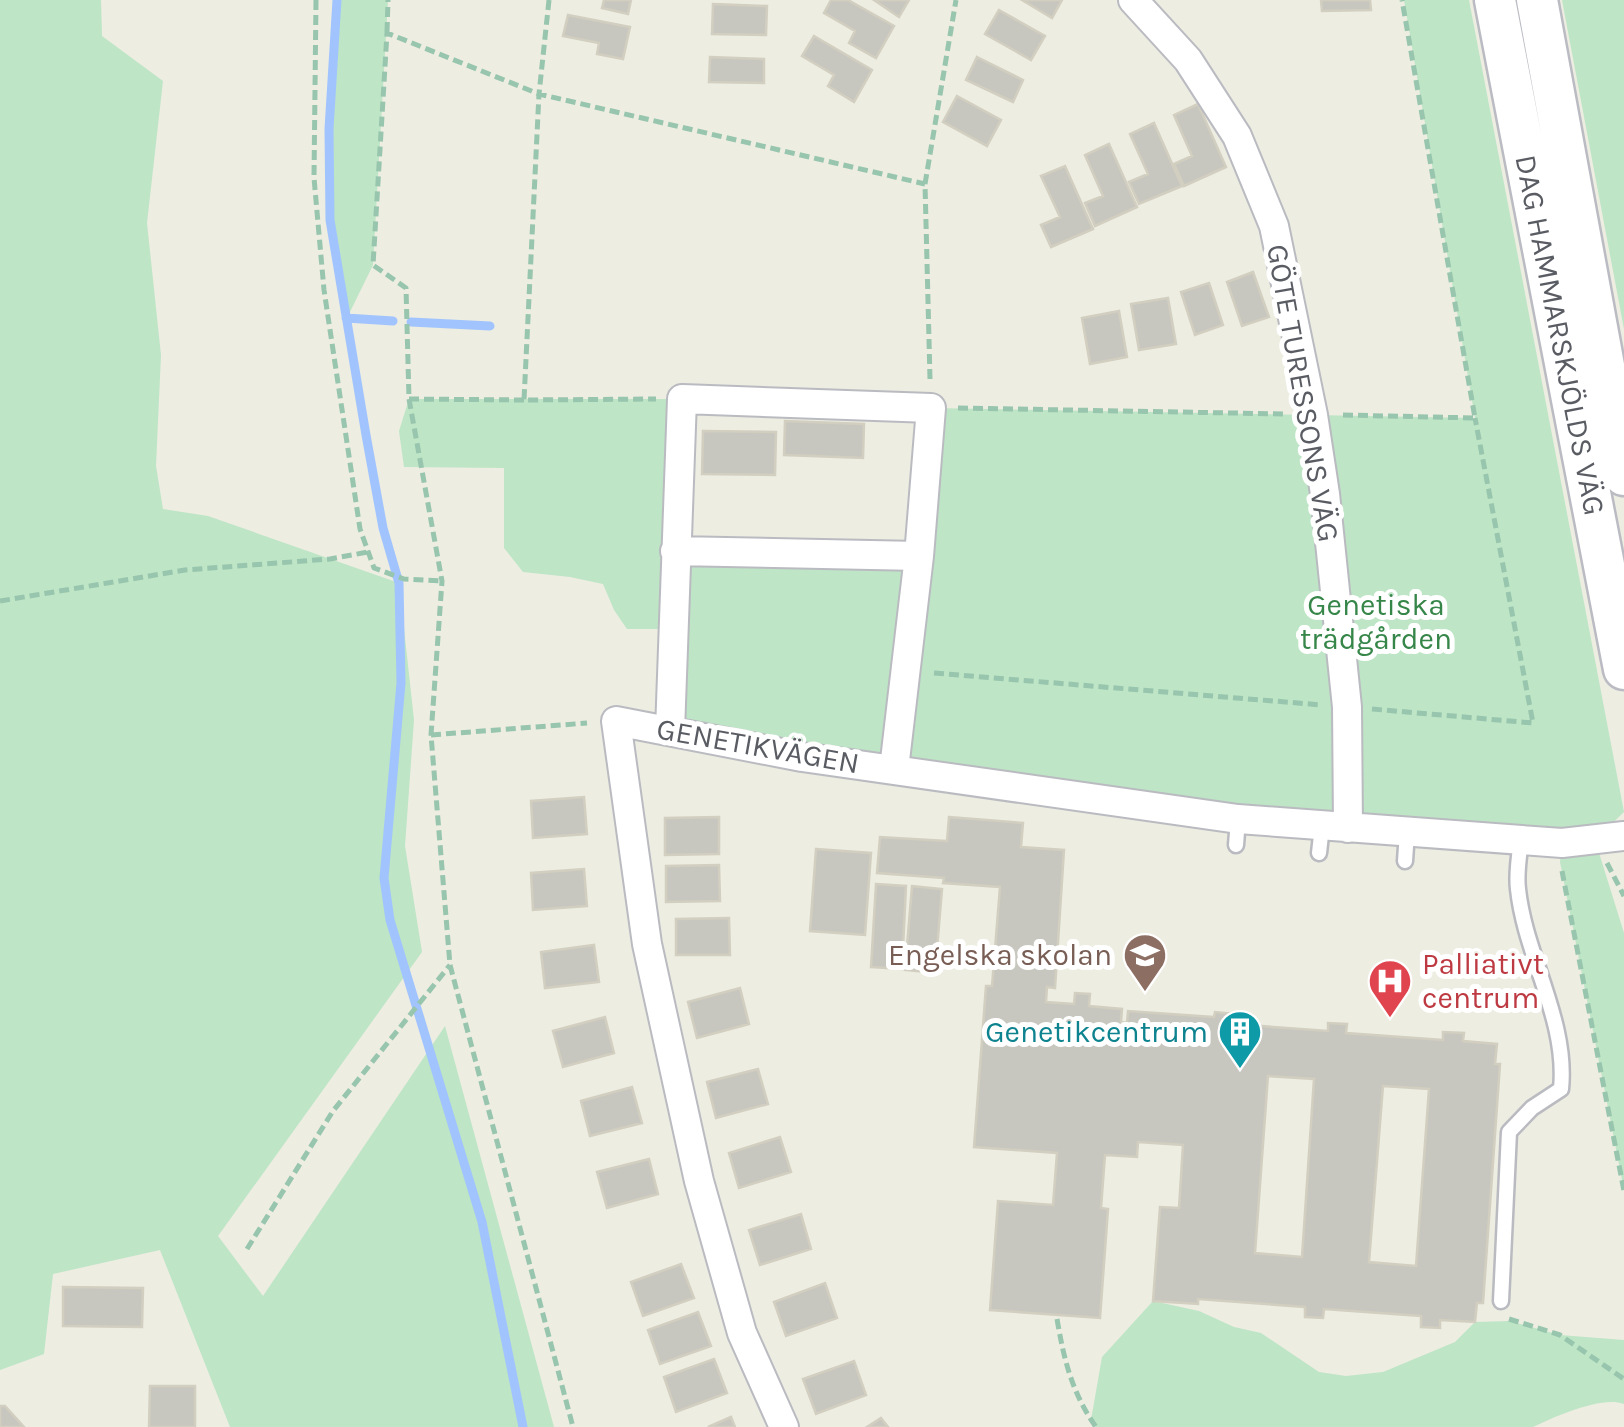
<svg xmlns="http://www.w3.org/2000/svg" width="1624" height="1427" font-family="Karla,sans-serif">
  <rect width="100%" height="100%" fill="#edede2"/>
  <path fill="#bee5c5" d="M0 0H101L102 36 163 81 147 223 161 355 156 466 163 509 208 516 399 583 414 720 405 846 422 952 218 1236 263 1296 445 1026 554 1427H230L160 1250 53 1274 44 1354 0 1370Z
    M337 0H388L373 265 347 318 330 220 329 129Z
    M1404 0H1469L1624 812 1595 840 1624 933V1190L1560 862 1562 843 1238 819 670 731 671 629H627L614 610 603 584 570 577 523 572 504 548V468L404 467 399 431 409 399H682L675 551 918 556 931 408 1475 418Z
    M1562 0H1624V329Z
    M1153 1301 1199 1311 1234 1327 1261 1333 1319 1372 1346 1376 1383 1372 1455 1342 1475 1322 1510 1321 1560 1335 1624 1340V1404C1603 1395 1553 1417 1533 1427H1096L1091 1420 1102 1357Z"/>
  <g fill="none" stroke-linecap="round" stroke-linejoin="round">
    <path stroke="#a1c4fe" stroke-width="9" d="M337 0 329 129 330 220 366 435 383 528 399 583 401 683 384 878 390 920 482 1222 523 1427
      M346 318 393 321
      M411 322 490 326"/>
  </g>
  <path fill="#c8c7bf" stroke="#d2cfc0" stroke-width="2.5" fill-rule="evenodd" d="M604 0H631L628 14 602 8Z
    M831 0H848L894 26 876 58 849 43 855 31 824 13Z
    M874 0H909L899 17Z
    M1022 0H1062L1052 18Z
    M1321 0H1370L1371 10 1322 11Z
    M713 4 767 6 766 35 712 34Z
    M999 10 1045 36 1031 60 985 34Z
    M568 15 630 27 623 59 597 54 599 43 563 36Z
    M814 36 872 70 854 102 828 86 834 75 802 56Z
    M710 57 764 59V83L709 82Z
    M977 57 1023 80 1013 102 966 80Z
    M957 96 1001 120 987 146 943 122Z
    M1198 104 1226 167 1184 186 1174 164 1192 156 1174 115Z
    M1154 123 1182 186 1139 204 1129 182 1148 174 1130 134Z
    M1109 144 1137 207 1095 226 1085 203 1103 196 1085 155Z
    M1065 166 1093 229 1051 247 1041 225 1060 217 1041 176Z
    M1253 272 1269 317 1242 326 1227 282Z
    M1209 283 1223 325 1195 335 1181 292Z
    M1168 298 1176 344 1139 350 1131 304Z
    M1119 311 1127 357 1090 364 1082 318Z
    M785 421 864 424 863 458 784 455Z
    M703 431 776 432 775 475 702 474Z
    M584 797 587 834 533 838 531 801Z
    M719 817V854L665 855V818Z
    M949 817 1023 823 1021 847 1064 850 1055 988 1047 987 1046 1002 1074 1004 1075 993 1090 994 1089 1006 1122 1009 1121 1022 1127 1023 1128 1011 1214 1017 1215 1012 1234 1014V1024L1328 1031V1023L1347 1024 1346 1033 1443 1040V1032L1464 1033 1463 1041 1497 1044 1495 1064H1500L1483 1303H1477L1475 1322 1440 1320V1328L1421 1327V1316L1324 1309 1323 1318 1305 1317V1307L1198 1299V1304L1153 1301 1160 1207 1179 1208 1183 1145 1138 1142 1137 1157 1105 1155 1101 1208 1108 1209 1100 1318 990 1310 998 1201 1053 1205 1057 1153 974 1147 986 986H992L1000 887 943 883 944 878 877 873 880 837 947 841ZM1268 1076 1314 1079 1302 1257 1255 1253ZM1383 1086 1429 1089 1416 1266 1369 1262Z
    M816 849 871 853 865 935 810 931Z
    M719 865 720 901 666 902V866Z
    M584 869 587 906 533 910 531 873Z
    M876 884 906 886 902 969 871 967Z
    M912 886 942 889 935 973 905 970Z
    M729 918 730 955H676V919Z
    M594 945 599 982 545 988 541 952Z
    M740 988 749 1024 697 1038 688 1002Z
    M605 1017 614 1053 563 1067 553 1031Z
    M758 1069 768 1104 716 1118 707 1082Z
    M632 1087 642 1123 590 1136 581 1101Z
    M780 1137 791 1172 739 1188 729 1153Z
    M649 1159 658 1194 607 1208 597 1172Z
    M801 1214 811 1249 760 1265 749 1230Z
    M681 1264 694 1298 643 1316 631 1282Z
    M825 1283 837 1318 786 1336 774 1302Z
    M63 1287 143 1288 142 1327 63 1326Z
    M698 1312 711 1346 660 1364 648 1330Z
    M714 1359 727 1393 676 1412 664 1377Z
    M854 1361 866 1395 816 1414 803 1379Z
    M150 1386H195V1427H149Z
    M0 1406H5L24 1427H0Z
    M731 1417 735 1427H708Z
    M881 1418 888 1427H867Z"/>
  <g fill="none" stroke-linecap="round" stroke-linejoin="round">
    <g stroke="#babbc1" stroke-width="19">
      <path id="lane" d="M1236 845 1238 819
        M1319 853 1322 826
        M1405 861 1407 832
        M1501 1301 1509 1132 1532 1108 1561 1089C1568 1020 1525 956 1518 889 1516 873 1519 856 1521 841"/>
    </g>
    <g stroke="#babbc1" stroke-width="32">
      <path id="street" d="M1133 0 1188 60 1237 136 1274 226 1313 415 1325 494 1347 707 1348 828
        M675 551 919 556
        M670 731 682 399 931 408 919 556 894 769
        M784 1427 742 1333 699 1181 647 944 616 721 802 757 1238 819 1562 843 1624 836"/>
    </g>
    <g stroke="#bbbcc3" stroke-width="45">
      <path id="secondary" d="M1495 0 1624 669
        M1537 0 1624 475"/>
    </g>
    <path stroke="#98c5ad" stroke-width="5" stroke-dasharray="10 5" stroke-linecap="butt" d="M316 0 314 178 324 290 360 529 374 568 404 579 442 581
      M549 0 539 94 524 400 656 399
      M387 32 388 0
      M930 379 925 184 956 0
      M409 399 442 581 431 735 450 965 573 1427
      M524 400 409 399 406 288 373 265 387 33 539 94 925 184
      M958 408 1287 414
      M1343 415 1475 418 1402 0
      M0 601 185 570 330 559 368 552
      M934 673 1322 705
      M1372 709 1533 723 1475 418
      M431 735 587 723
      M1607 863 1624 896
      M1562 871 1624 1191
      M247 1249 333 1111 450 965
      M1057 1319C1064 1360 1072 1393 1096 1427
      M1509 1319 1560 1335 1624 1379"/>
    <use href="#lane" stroke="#fff" stroke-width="14"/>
    <use href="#street" stroke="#fff" stroke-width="28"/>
    <use href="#secondary" stroke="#fff" stroke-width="40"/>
  </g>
  <defs>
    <g id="school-pin" transform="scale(2.25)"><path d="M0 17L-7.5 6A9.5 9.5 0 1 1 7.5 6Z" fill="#8d6e63" stroke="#fff"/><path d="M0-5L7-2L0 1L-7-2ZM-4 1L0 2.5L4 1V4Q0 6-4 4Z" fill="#fff"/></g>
    <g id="hospital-pin" transform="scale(2.25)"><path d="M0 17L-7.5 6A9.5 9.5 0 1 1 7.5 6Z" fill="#e0444e" stroke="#fff"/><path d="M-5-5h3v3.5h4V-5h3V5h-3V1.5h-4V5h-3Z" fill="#fff"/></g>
    <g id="building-pin" transform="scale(2.25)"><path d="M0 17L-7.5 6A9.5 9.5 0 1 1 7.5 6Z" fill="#0f9aa8" stroke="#fff"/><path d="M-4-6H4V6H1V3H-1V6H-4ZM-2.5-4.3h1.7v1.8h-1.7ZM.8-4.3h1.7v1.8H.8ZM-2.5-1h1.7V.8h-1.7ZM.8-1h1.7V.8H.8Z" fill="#fff"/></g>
  </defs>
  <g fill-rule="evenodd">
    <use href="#school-pin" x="1145" y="955"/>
    <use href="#hospital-pin" x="1390" y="981"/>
    <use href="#building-pin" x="1240" y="1032"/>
  </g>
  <g text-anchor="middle" stroke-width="10" stroke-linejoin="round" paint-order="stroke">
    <g font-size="30" fill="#5a5c63" stroke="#fff">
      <text transform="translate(1560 335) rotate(79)" y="10">DAG HAMMARSKJÖLDS VÄG</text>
      <text transform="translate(1303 393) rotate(80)" y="10">GÖTE TURESSONS VÄG</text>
      <text transform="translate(758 746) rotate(10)" y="10">GENETIKVÄGEN</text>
    </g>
    <g font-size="30" fill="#368649" stroke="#fff">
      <text x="1376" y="615">Genetiska<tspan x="1376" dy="34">trädgården</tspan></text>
    </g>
    <g font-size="30" fill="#785e54" stroke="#fff" text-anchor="end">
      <text x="1112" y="965">Engelska skolan</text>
    </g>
    <g font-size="30" fill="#be3a42" stroke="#fff" text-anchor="start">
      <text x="1422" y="974">Palliativt<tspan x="1422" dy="34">centrum</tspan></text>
    </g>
    <g font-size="30" fill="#0d838f" stroke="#fff" text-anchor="end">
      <text x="1208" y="1042">Genetikcentrum</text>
    </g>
  </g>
</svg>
